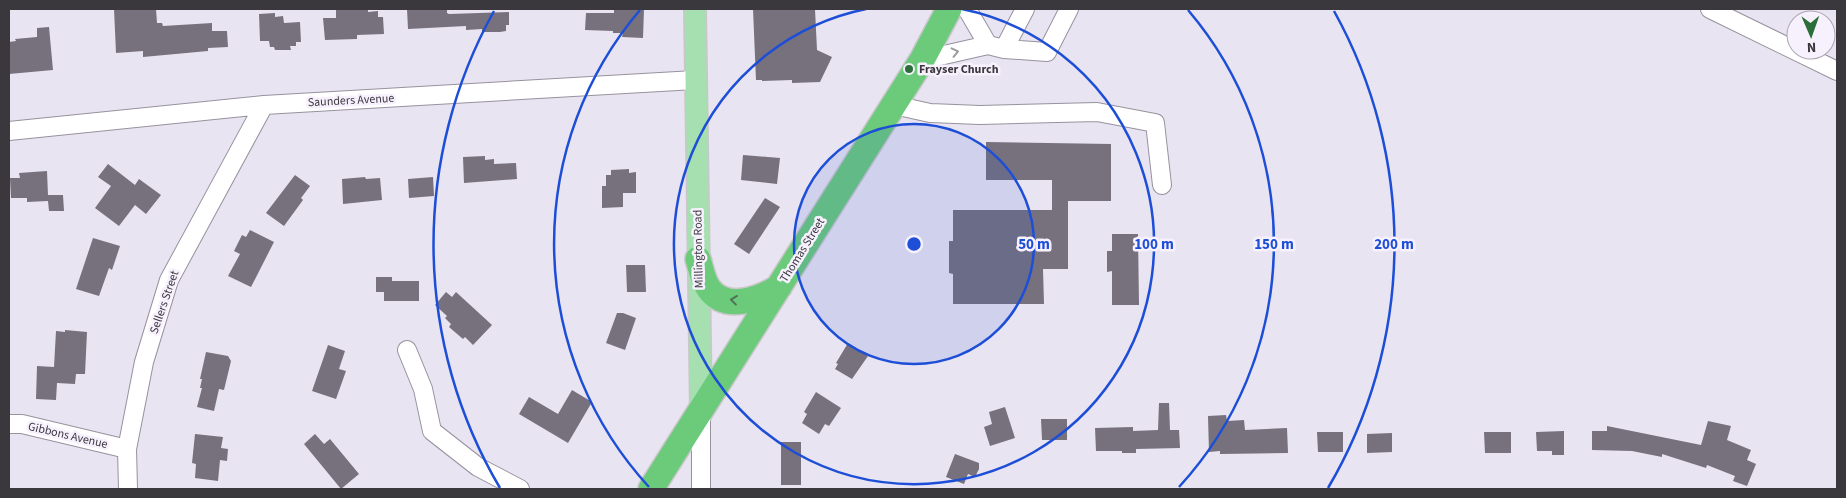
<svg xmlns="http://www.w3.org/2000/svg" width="1846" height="498" font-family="'Source Sans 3',sans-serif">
  <rect width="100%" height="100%" fill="#e9e4f1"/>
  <path fill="#76717d" d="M114 9H156L157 23H162L163 26 212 23V31H227L228 47 208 48V51L143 57V51L116 53Z
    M336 9H368V12L378 11V17H383L384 34 357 35V39L325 40 323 18H336Z
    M407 9H447V13L449 14 509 12V25H506V31L500 32H482V29L466 30V26L408 29Z
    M614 9H644L643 38 622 37 623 33H613V31L585 30 586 13H614Z
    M753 9H815L817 50 832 57 820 82 792 83V80L762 81V80H756Z
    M275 13V17L283 16 284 23 300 22 301 42H296V46H290L291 50H275L274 47H270L269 41H260L259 14Z
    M49 27 53 70 9 74V42L16 41 15 39 37 37V28Z
    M986 142 1111 144V201H1068V269H1043L1044 304H953V274L949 273V241H953V210H1052V180H986Z
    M743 155 780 158 777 184 741 180Z
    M485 156V160L494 159V164L516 163 517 179 464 183 463 157Z
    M108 164 135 185 139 179 161 195 146 214 135 205 119 226 95 208 111 186 98 177Z
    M629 169V173L636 172V193H623V207L602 208V186H606V175H611V170Z
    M47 171 48 195H63L64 211H49L48 201 27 202V198H11L10 178H20L19 173Z
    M295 175 310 186 301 198 303 200 284 226 266 213Z
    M365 177 366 179 380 178 382 200 343 204 342 179Z
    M433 177 434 196 409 198 408 179Z
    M765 198 780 207 749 254 734 244Z
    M250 230 274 242 251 287 228 276 240 254 234 251 242 235 246 237Z
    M1112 234H1138L1139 305H1112V271L1107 272V251H1112Z
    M93 238 120 246 112 270 109 268 99 296 76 289Z
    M626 265H645L646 292H627Z
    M376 277H392V281H419V301H384V292H376Z
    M446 292 452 297 456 292 492 325 473 345 465 337 463 339 449 327 451 324 445 318 447 316 435 305Z
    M617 313H623L636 318 625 350 606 343Z
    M65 330 87 332 85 374H76L75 384 57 383 56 400 36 399 37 366 54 367 56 331 65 332Z
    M848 343 868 356 852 379 835 369 838 364 836 363Z
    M328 345 345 351 339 369 346 371 336 399 312 391Z
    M206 352 228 356 231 361 224 390 219 389 214 411 197 407 202 388H200L202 379H200Z
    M572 390 592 402 568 443 519 414 529 397 558 414Z
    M816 392 841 408 829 426 825 424 819 434 802 423 807 414 804 412Z
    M1159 403H1169L1170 430H1179L1180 448 1136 449V453H1122V451H1096L1095 428 1133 427V431L1158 430Z
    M1005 407 1015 438 990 446 984 427 992 424 989 412Z
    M1226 415 1227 421 1244 420 1245 430 1287 428 1288 453 1220 454V451L1209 452 1208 416Z
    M1041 419H1067V440H1042Z
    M1708 421 1731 426 1727 440 1751 450 1747 460 1756 464 1747 486 1733 481 1735 476 1707 465 1706 468 1662 454V457L1632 451 1592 450V431H1607V426L1701 445Z
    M1564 431V455H1552V451H1537L1536 432Z
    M1317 432H1343V452H1318Z
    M1484 432H1511V453H1485Z
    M1392 433V452L1367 453V434Z
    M195 434 223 437 221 448 228 449 227 461 220 460 218 481 195 478 196 464 192 463Z
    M315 434 324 444 330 439 359 474 341 489 304 444Z
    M781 442H801V485H781Z
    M955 454 979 463V469L975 477 968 474 964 484 946 477Z"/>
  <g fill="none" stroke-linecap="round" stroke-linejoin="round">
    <g stroke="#97929e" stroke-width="20">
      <path id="minor" d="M967 9 988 45
        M1710 9 1837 71
        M1004 49 1047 52 1069 9
        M922 60 988 45 1004 49 1025 9
        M894 105 930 113 980 115 1097 112 1155 123 1162 185
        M9 131 264 105 695 80
        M407 350 423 389 432 431 478 467 520 489
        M701 411V489
        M9 424H22L127 449
        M128 489 127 449 144 362 169 280 264 105"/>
    </g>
    <g stroke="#c8c7c9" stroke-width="24">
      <path id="major" d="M695 9 701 410"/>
    </g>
    <g stroke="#c8c7c9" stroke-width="28">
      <path id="highway" d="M698 259C701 269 703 281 709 289 726 312 760 299 779 287
        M651 489 922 60 949 9"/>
    </g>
    <use href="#minor" stroke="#fff" stroke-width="18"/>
    <use href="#major" stroke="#a6e0b0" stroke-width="21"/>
    <use href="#highway" stroke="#6bcb7b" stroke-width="25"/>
  </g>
  <defs><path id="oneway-chevron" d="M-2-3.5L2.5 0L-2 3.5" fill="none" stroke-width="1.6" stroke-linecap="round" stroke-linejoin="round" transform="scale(1.25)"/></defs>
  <use stroke="#9c9c9e" href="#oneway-chevron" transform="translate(955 52) rotate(-13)"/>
  <use stroke="#4e7356" href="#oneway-chevron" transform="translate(734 300) rotate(-173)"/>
  <circle cx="914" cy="244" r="120" fill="#1d4ed8" fill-opacity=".12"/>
  <g fill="none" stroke="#1d4ed8" stroke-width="2.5">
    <circle cx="914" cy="244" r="120"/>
    <path d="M962 9A240 240 0 1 1 866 9"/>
    <path d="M649 487A360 360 0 0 1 640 10M1188 10A360 360 0 0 1 1179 487"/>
    <path d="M500 488A480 480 0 0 1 494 11M1334 11A480 480 0 0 1 1328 488"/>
  </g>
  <circle fill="#2b6e39" stroke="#f7f1fe" stroke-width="2" cx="909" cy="69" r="5"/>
  <g text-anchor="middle" stroke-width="5" stroke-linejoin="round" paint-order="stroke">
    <g font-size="12" font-weight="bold" fill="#3a383d" stroke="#f7f1fe" text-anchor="start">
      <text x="919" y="73">Frayser Church</text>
    </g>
    <g font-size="12" fill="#3a383d" stroke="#f7f1fe">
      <text transform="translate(351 100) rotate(-3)" y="4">Saunders Avenue</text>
      <text transform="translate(698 249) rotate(-91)" y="4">Millington Road</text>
      <text transform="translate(802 250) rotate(-58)" y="4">Thomas Street</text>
      <text transform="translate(164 302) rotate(-71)" y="4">Sellers Street</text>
      <text transform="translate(68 435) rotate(13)" y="4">Gibbons Avenue</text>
    </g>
  </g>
  <circle cx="914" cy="244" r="8" fill="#1d4ed8" stroke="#f7f1fe" stroke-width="2.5"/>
  <g font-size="15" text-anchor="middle" font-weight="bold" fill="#1d4ed8" stroke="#f7f1fe" stroke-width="5" stroke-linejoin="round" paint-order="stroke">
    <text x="1034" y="249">50 m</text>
    <text x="1154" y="249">100 m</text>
    <text x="1274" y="249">150 m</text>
    <text x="1394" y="249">200 m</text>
  </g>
  <rect width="1846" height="498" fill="none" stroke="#3a383d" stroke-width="20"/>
  <g transform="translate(1811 35) rotate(178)"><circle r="24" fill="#f7f1fe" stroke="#aba7b1"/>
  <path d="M0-4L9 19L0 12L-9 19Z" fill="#2b6e39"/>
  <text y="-8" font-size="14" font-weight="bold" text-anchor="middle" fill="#3a383d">N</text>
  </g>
</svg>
